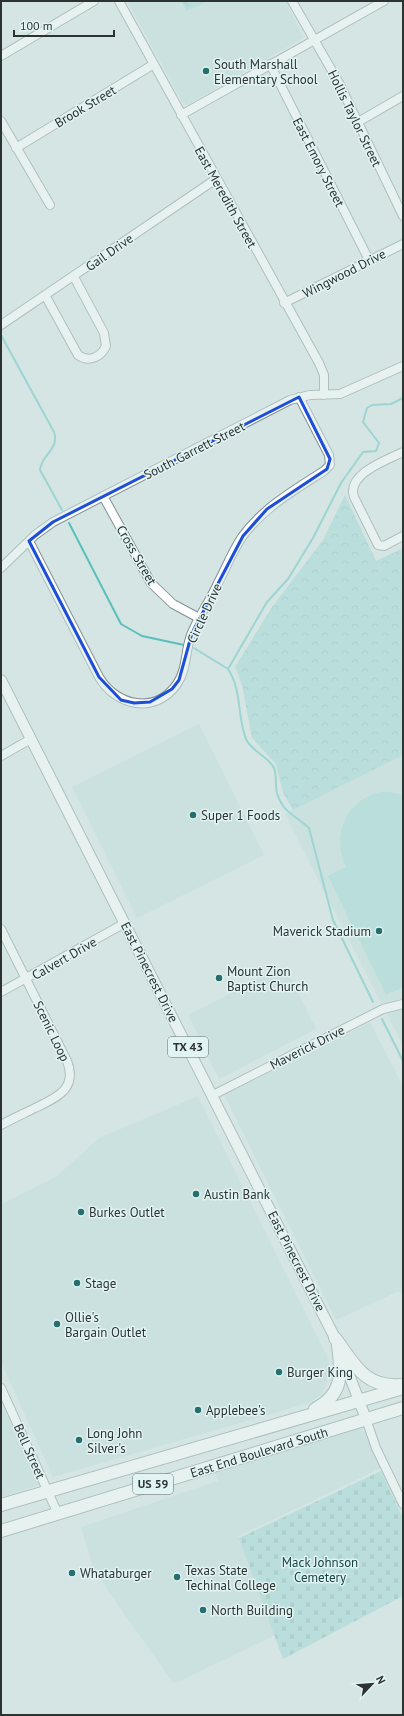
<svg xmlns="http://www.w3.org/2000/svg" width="404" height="1716" font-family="'PT Sans',sans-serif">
  <defs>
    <pattern id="forest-crowns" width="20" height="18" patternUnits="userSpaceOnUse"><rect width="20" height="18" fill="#9ad4d2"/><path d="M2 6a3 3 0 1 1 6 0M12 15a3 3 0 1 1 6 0" fill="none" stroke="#85b6b5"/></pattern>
    <pattern id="cemetery-stones" width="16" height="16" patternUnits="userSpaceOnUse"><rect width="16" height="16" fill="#9ad4d2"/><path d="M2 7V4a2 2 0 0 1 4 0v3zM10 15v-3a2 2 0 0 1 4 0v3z" fill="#85b6b5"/></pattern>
  </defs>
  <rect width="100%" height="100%" fill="#d4e5e4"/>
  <path fill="#c1dcda" d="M127 1H286L303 38 187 105 183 103Z
    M199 724 264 855 137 918 72 787Z
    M403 755V1046L285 814Z
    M285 966 316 1029 219 1079 188 1015Z
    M370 1022 403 1086V1294L397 1292 336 1320 224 1095Z
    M198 1096 327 1356 329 1363 327 1383 321 1395 312 1402 53 1477 1 1362V1204L57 1176 99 1138Z
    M1 1402 39 1485 1 1497Z
    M360 1429 366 1433 381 1468 239 1536 275 1635 174 1684 108 1591 92 1564 81 1527 218 1481 215 1472Z"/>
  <path fill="url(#forest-crowns)" d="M182 1H201L203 4 186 11Z
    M345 495 376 561 403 548V755L293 810 283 793 276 764 252 738 242 685 235 667 272 607 323 540Z"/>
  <path fill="url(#cemetery-stones)" d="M381 1471 403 1518V1596L283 1659 239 1538Z"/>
  <path fill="#9ad4d2" d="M380 792H389L403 795V987L386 995 328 876 346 867C331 836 346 800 380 792Z"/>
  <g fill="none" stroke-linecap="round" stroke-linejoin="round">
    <path stroke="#59c0bd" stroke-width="2" d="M1 335 54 432C60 449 41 455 40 470L62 510
      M69 523 121 624 142 636 184 645
      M194 648 228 669
      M373 1002 333 920 309 828C295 815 283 813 277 793 275 785 277 776 274 768 269 757 251 751 246 739 237 716 242 690 228 669L267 602 288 579 313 538 341 483 363 452 376 451 379 443 363 422 367 408 372 405 391 404 403 398
      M382 1019 403 1061"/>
    <g stroke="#829191" stroke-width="10">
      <path id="minor" d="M119 1 319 363 324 375V395
        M292 1 339 83 403 216
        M1 56 94 1
        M270 64 369 260
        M181 115 384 1
        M1 121 50 205
        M358 122 403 96
        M16 148 154 64
        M45 295 78 355C89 363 101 357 106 346L104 333 74 277
        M284 303 403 244
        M1 325 216 179
        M403 452C387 460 346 474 354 497L378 545 384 546 403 536
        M103 496 151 583 173 604 199 618
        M29 541 99 677C116 706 155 715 177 684 187 670 185 651 191 635 198 617 210 601 218 583 226 568 232 552 242 537 263 508 294 490 324 471L330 465 329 455 299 397
        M1 568 35 535 53 522 290 400 310 395 340 394 403 366
        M1 756 31 739
        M1 929 67 1061C78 1089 56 1098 35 1108 23 1114 12 1119 1 1125
        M1 992 125 923
        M213 1095 383 1009 403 1004
        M1 1388 58 1514
        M366 1419 376 1448 403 1504"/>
    </g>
    <g stroke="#829191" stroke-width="12">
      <path id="major" d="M1 680 335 1338 366 1419"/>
    </g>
    <g stroke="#829191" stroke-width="14">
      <path id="highway" d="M335 1338C354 1363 364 1388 400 1385
        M315 1409C343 1395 342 1373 338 1346
        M1 1505 403 1388
        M1 1531 403 1408"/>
    </g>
    <use href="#minor" stroke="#fff" stroke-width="8"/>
    <use href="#major" stroke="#fff" stroke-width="10"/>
    <use href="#highway" stroke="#fff" stroke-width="12"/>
  </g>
  <path d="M0 0H404V1716H0ZM299 397 330 459 327 469 267 509 243 536 192 633 179 680 172 689 150 702 134 703 121 700 99 677 29 541 53 522Z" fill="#d4e5e4" fill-opacity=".55" fill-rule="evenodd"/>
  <path fill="none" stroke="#1d4ed8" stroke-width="3" stroke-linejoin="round" d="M299 397 330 459 327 469 267 509 243 536 192 633 179 680 172 689 150 702 134 703 121 700 99 677 29 541 53 522Z"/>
  <g fill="#25706e" stroke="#e1f3f2" stroke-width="1.5">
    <circle cx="206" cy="71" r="4"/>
    <circle cx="193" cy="815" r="4"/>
    <circle cx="379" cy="931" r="4"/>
    <circle cx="219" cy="978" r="4"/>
    <circle cx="196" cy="1194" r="4"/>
    <circle cx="81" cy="1212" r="4"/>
    <circle cx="77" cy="1283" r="4"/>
    <circle cx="57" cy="1324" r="4"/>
    <circle cx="279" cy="1372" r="4"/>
    <circle cx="198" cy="1410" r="4"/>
    <circle cx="79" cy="1440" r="4"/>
    <circle cx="72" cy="1573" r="4"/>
    <circle cx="177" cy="1577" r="4"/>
    <circle cx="203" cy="1610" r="4"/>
  </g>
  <g text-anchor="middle" stroke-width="3" stroke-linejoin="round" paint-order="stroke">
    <g fill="#e1f3f2" stroke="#626d6c" stroke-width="1">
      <rect x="168" y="1037" width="40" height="20" rx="3"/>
      <rect x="133" y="1474" width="40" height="20" rx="3"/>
    </g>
    <g font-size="12" font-weight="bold" fill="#2c3332">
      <text x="188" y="1051">TX 43</text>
      <text x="153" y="1488">US 59</text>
    </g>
    <g font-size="13" fill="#2c3332" stroke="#e1f3f2" text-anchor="start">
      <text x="214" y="69">South Marshall<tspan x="214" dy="15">Elementary School</tspan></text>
      <text x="201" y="820">Super 1 Foods</text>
      <text x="371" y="936" text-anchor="end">Maverick Stadium</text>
      <text x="227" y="976">Mount Zion<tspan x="227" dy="15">Baptist Church</tspan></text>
      <text x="204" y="1199">Austin Bank</text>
      <text x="89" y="1217">Burkes Outlet</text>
      <text x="85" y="1288">Stage</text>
      <text x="65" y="1322">Ollie's<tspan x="65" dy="15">Bargain Outlet</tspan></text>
      <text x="287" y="1377">Burger King</text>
      <text x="206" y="1415">Applebee's</text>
      <text x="87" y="1438">Long John<tspan x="87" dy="15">Silver's</tspan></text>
      <text x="185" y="1575">Texas State<tspan x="185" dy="15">Techinal College</tspan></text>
      <text x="80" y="1578">Whataburger</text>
      <text x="211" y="1615">North Building</text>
    </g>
    <g font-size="13" fill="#2c3332" stroke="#e1f3f2">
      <text transform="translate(85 106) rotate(-31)" y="5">Brook Street</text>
      <text transform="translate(355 118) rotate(64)" y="5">Hollis Taylor Street</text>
      <text transform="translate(319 162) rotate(63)" y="5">East Emory Street</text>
      <text transform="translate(226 197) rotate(61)" y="5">East Meredith Street</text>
      <text transform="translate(109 252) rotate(-35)" y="5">Gail Drive</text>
      <text transform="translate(344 273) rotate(-27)" y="5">Wingwood Drive</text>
      <text transform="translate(194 450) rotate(-27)" y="5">South Garrett Street</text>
      <text transform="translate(137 555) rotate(60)" y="5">Cross Street</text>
      <text transform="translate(204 613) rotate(-65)" y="5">Circle Drive</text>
      <text transform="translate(64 958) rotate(-30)" y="5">Calvert Drive</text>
      <text transform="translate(150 972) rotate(63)" y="5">East Pinecrest Drive</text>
      <text transform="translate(52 1031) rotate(64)" y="5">Scenic Loop</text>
      <text transform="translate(307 1047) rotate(-27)" y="5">Maverick Drive</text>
      <text transform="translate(297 1261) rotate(63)" y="5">East Pinecrest Drive</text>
      <text transform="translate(30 1451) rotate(66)" y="5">Bell Street</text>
      <text transform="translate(259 1452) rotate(-17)" y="5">East End Boulevard South</text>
    </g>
    <g font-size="13" fill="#154443" stroke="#e1f3f2">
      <text x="320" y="1567">Mack Johnson<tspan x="320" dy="15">Cemetery</tspan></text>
    </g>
  </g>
  <rect width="404" height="1716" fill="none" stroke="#2c3332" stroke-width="4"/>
  <g transform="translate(372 1684) rotate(64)" stroke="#e1f3f2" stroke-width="3" paint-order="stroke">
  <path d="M0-3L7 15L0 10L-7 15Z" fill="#2c3332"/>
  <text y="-6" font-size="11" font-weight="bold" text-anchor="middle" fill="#2c3332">N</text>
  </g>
  <path d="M14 30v6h100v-6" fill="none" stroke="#2c3332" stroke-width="2"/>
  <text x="20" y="30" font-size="12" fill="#2c3332" stroke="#e1f3f2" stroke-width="3" paint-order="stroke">100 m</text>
</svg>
